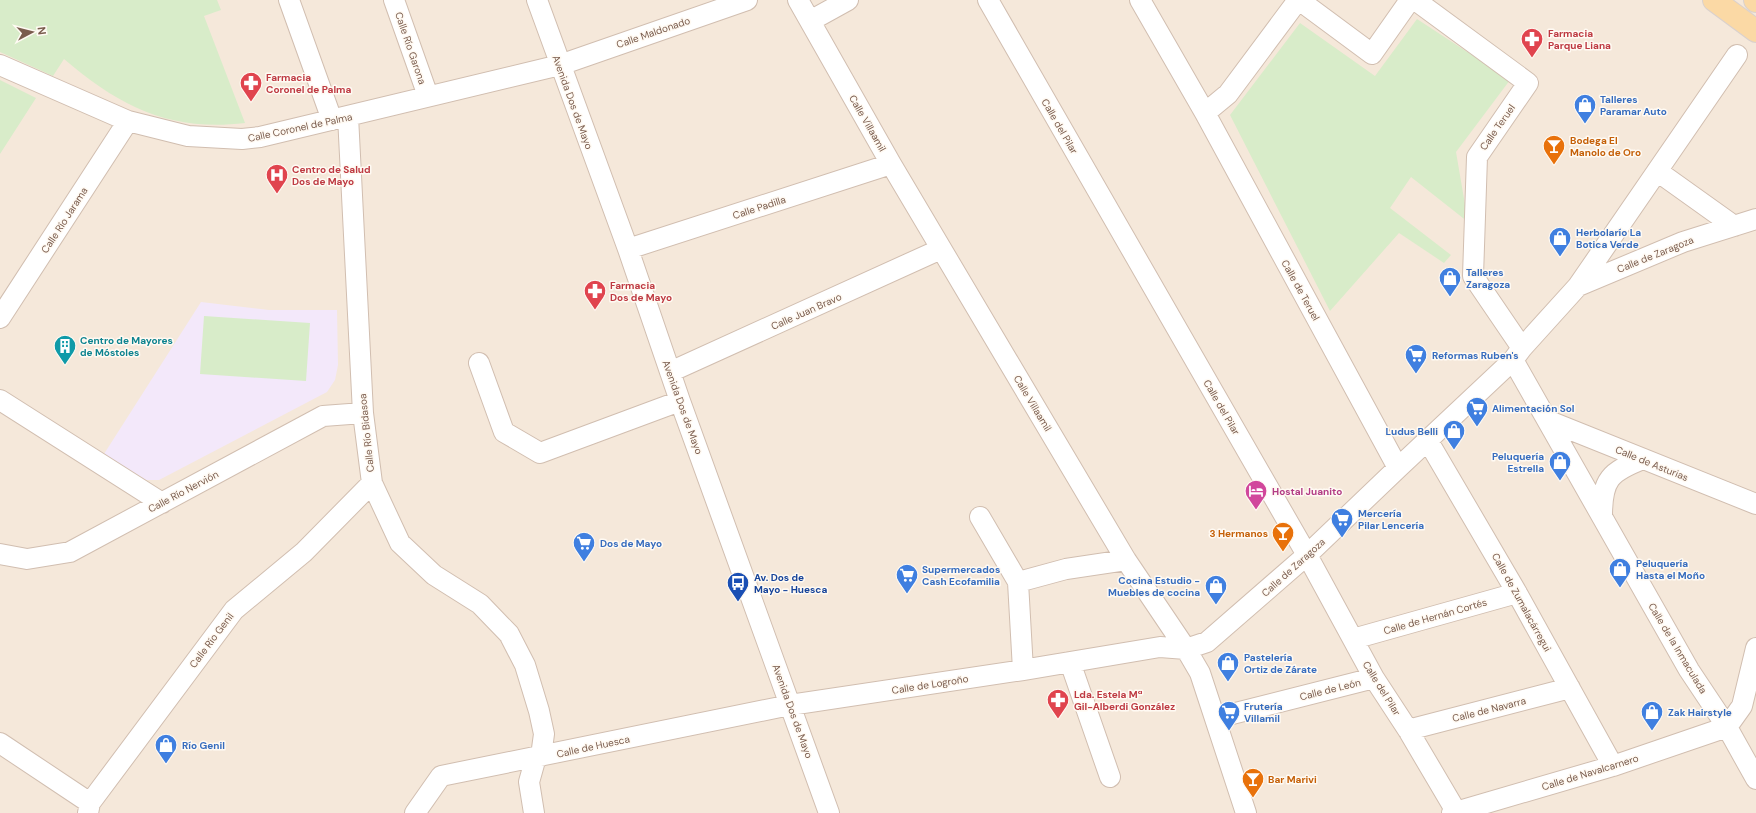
<svg xmlns="http://www.w3.org/2000/svg" width="1756" height="813" font-family="'DM Sans',sans-serif">
  <rect width="100%" height="100%" fill="#fdf6ec"/>
  <path fill="#f5e8da" d="M0 0H1756V813H0Z"/>
  <path fill="#f3e8fa" d="M201 302 269 310H337L338 365 335 380 327 392 159 480H146L104 454Z"/>
  <path fill="#d8ecc9" d="M0 0H217L221 10 204 16 245 123C171 132 120 107 64 59L53 76 0 52Z
    M1417 19 1510 80 1456 152 1468 222 1411 177 1390 208 1451 255 1444 263 1399 233 1330 311 1230 115 1300 23 1375 76Z
    M0 80 36 98 0 154Z
    M204 316 310 323 306 381 200 374Z"/>
  <g fill="none" stroke-linecap="round" stroke-linejoin="round">
    <g stroke="#d1beb0" stroke-width="22">
      <path id="minor" d="M289 0 332 120
        M394 0 428 96
        M537 0 628 249 680 401 829 813
        M798 0 891 164 1126 560 1186 649 1200 673 1246 813
        M988 0 1307 555 1374 678 1408 730 1457 813
        M1140 0 1205 113 1398 468
        M1299 0 1372 54 1410 0
        M1415 0 1528 83 1477 157 1473 276 1522 348
        M810 21 848 0
        M0 65 128 121 188 136 242 139 260 137 560 65 747 0
        M1205 113 1228 94 1298 0
        M348 116 363 413 372 483 400 543 434 575 480 604 509 634 525 665 539 711 544 734 541 756
        M1657 171 1734 226
        M628 249 891 164
        M1578 286 1683 242 1756 219
        M0 318 128 121
        M1513 360 1689 670 1727 727 1756 779
        M479 363 504 432 540 453 680 401
        M670 372 941 249
        M0 400 162 503
        M1549 421 1756 504
        M1428 441 1517 593 1613 766
        M1602 516C1602 479 1610 472 1643 459
        M980 517 1018 582
        M0 554 27 559 70 552 323 416 363 413
        M1353 639 1517 593
        M1070 662 1110 777
        M1023 670 1018 582 1066 569 1126 560
        M1216 718 1374 678
        M1727 727 1742 706 1756 648
        M1408 730 1570 688
        M0 743 90 803
        M88 813 90 803 234 610 304 552 372 483
        M415 813 441 776 790 705 1023 670 1160 647 1186 649 1207 642 1307 555 1398 468 1513 360 1522 348 1578 286 1737 55
        M534 813 529 782 536 757
        M1452 813 1613 766 1727 727"/>
    </g>
    <g stroke="#dad1cd" stroke-width="24">
      <path id="major" d="M1714 0 1756 31
        M1755 0 1756 1"/>
    </g>
    <use href="#minor" stroke="#fff" stroke-width="20"/>
    <use href="#major" stroke="#fbd9a5" stroke-width="22"/>
  </g>
  <defs>
    <g id="pharmacy-pin" transform="scale(1.15)"><path d="M0 17L-7.5 6A9.5 9.5 0 1 1 7.5 6Z" fill="#e0444e" stroke="#fffaf3"/><path d="M-2-6h4v4h4v4h-4v4h-4v-4h-4v-4h4Z" fill="#fff"/></g>
    <g id="shop-pin" transform="scale(1.15)"><path d="M0 17L-7.5 6A9.5 9.5 0 1 1 7.5 6Z" fill="#3f7fe0" stroke="#fffaf3"/><path d="M-5-2.5h2.3a2.7 3.5 0 0 1 5.4 0H5L5.5 6h-11ZM-1.5-2.5h3a1.5 2.3 0 0 0-3 0Z" fill="#fff"/></g>
    <g id="bar-pin" transform="scale(1.15)"><path d="M0 17L-7.5 6A9.5 9.5 0 1 1 7.5 6Z" fill="#e8710a" stroke="#fffaf3"/><path d="M-6-5H6L.8 .8V4.5H3.5V6h-7V4.5H-.8V.8Z" fill="#fff"/></g>
    <g id="hospital-pin" transform="scale(1.15)"><path d="M0 17L-7.5 6A9.5 9.5 0 1 1 7.5 6Z" fill="#e0444e" stroke="#fffaf3"/><path d="M-5-5h3v3.5h4V-5h3V5h-3V1.5h-4V5h-3Z" fill="#fff"/></g>
    <g id="building-pin" transform="scale(1.15)"><path d="M0 17L-7.5 6A9.5 9.5 0 1 1 7.5 6Z" fill="#0f9aa8" stroke="#fffaf3"/><path d="M-4-6H4V6H1V3H-1V6H-4ZM-2.5-4.3h1.7v1.8h-1.7ZM.8-4.3h1.7v1.8H.8ZM-2.5-1h1.7V.8h-1.7ZM.8-1h1.7V.8H.8Z" fill="#fff"/></g>
    <g id="supermarket-pin" transform="scale(1.15)"><path d="M0 17L-7.5 6A9.5 9.5 0 1 1 7.5 6Z" fill="#3f7fe0" stroke="#fffaf3"/><path d="M-6-5.5h2.5l.6 2H6L4.5 2H-2.5L-4.4-4H-6ZM-1.5 3.2a1.3 1.3 0 1 0 .1 0ZM3 3.2a1.3 1.3 0 1 0 .1 0Z" fill="#fff"/></g>
    <g id="hotel-pin" transform="scale(1.15)"><path d="M0 17L-7.5 6A9.5 9.5 0 1 1 7.5 6Z" fill="#d1479c" stroke="#fffaf3"/><path d="M-6-4.5h1.5V1H6V5H4.5V3h-9V5H-6ZM-4 0a1.8 1.8 0 1 1 3.6 0ZM.5 0V-2.5h3Q6-2.5 6 0Z" fill="#fff"/></g>
    <g id="bus-pin" transform="scale(1.15)"><path d="M0 17L-7.5 6A9.5 9.5 0 1 1 7.5 6Z" fill="#1a4fb4" stroke="#fffaf3"/><path d="M-5-6H5V4H4V6H2V4H-2V6H-4V4H-5ZM-3.5-4V0h7V-4ZM-3.5 1.2v1.5H-2V1.2ZM2 1.2v1.5H3.5V1.2Z" fill="#fff"/></g>
  </defs>
  <g fill-rule="evenodd">
    <use href="#pharmacy-pin" x="1532" y="39"/>
    <use href="#pharmacy-pin" x="251" y="83"/>
    <use href="#shop-pin" x="1585" y="105"/>
    <use href="#bar-pin" x="1554" y="146"/>
    <use href="#hospital-pin" x="277" y="175"/>
    <use href="#shop-pin" x="1560" y="238"/>
    <use href="#shop-pin" x="1450" y="278"/>
    <use href="#pharmacy-pin" x="595" y="291"/>
    <use href="#building-pin" x="65" y="346"/>
    <use href="#supermarket-pin" x="1416" y="355"/>
    <use href="#supermarket-pin" x="1477" y="408"/>
    <use href="#shop-pin" x="1454" y="431"/>
    <use href="#shop-pin" x="1560" y="462"/>
    <use href="#hotel-pin" x="1256" y="491"/>
    <use href="#supermarket-pin" x="1342" y="519"/>
    <use href="#bar-pin" x="1283" y="533"/>
    <use href="#supermarket-pin" x="584" y="543"/>
    <use href="#shop-pin" x="1620" y="569"/>
    <use href="#supermarket-pin" x="907" y="575"/>
    <use href="#bus-pin" x="738" y="583"/>
    <use href="#shop-pin" x="1216" y="586"/>
    <use href="#shop-pin" x="1228" y="663"/>
    <use href="#pharmacy-pin" x="1058" y="700"/>
    <use href="#supermarket-pin" x="1229" y="712"/>
    <use href="#shop-pin" x="1652" y="712"/>
    <use href="#shop-pin" x="166" y="745"/>
    <use href="#bar-pin" x="1253" y="779"/>
  </g>
  <g text-anchor="middle" stroke-width="3" stroke-linejoin="round" paint-order="stroke">
    <g font-size="10" fill="#7a5c4d" stroke="#fffaf3">
      <text transform="translate(653 32) rotate(-19)" y="4">Calle Maldonado</text>
      <text transform="translate(411 48) rotate(71)" y="4">Calle Río Garona</text>
      <text transform="translate(573 102) rotate(70)" y="4">Avenida Dos de Mayo</text>
      <text transform="translate(868 123) rotate(60)" y="4">Calle Villaamil</text>
      <text transform="translate(1060 126) rotate(60)" y="4">Calle del Pilar</text>
      <text transform="translate(300 127) rotate(-12)" y="4">Calle Coronel de Palma</text>
      <text transform="translate(1497 127) rotate(-55)" y="4">Calle Teruel</text>
      <text transform="translate(759 207) rotate(-18)" y="4">Calle Padilla</text>
      <text transform="translate(64 220) rotate(-57)" y="4">Calle Río Jarama</text>
      <text transform="translate(1655 254) rotate(-22)" y="4">Calle de Zaragoza</text>
      <text transform="translate(1301 290) rotate(61)" y="4">Calle de Teruel</text>
      <text transform="translate(806 311) rotate(-24)" y="4">Calle Juan Bravo</text>
      <text transform="translate(1033 403) rotate(59)" y="4">Calle Villaamil</text>
      <text transform="translate(683 407) rotate(70)" y="4">Avenida Dos de Mayo</text>
      <text transform="translate(1222 407) rotate(60)" y="4">Calle del Pilar</text>
      <text transform="translate(366 433) rotate(-96)" y="4">Calle Río Bidasoa</text>
      <text transform="translate(1652 463) rotate(22)" y="4">Calle de Asturias</text>
      <text transform="translate(183 491) rotate(-28)" y="4">Calle Río Nervión</text>
      <text transform="translate(1293 567) rotate(-42)" y="4">Calle de Zaragoza</text>
      <text transform="translate(1522 602) rotate(61)" y="4">Calle de Zumalacárregui</text>
      <text transform="translate(1435 616) rotate(-16)" y="4">Calle de Hernán Cortés</text>
      <text transform="translate(211 640) rotate(-53)" y="4">Calle Río Genil</text>
      <text transform="translate(1678 648) rotate(59)" y="4">Calle de la Inmaculada</text>
      <text transform="translate(930 684) rotate(-9)" y="4">Calle de Logroño</text>
      <text transform="translate(1382 688) rotate(58)" y="4">Calle del Pilar</text>
      <text transform="translate(1330 689) rotate(-14)" y="4">Calle de León</text>
      <text transform="translate(1489 709) rotate(-14)" y="4">Calle de Navarra</text>
      <text transform="translate(793 711) rotate(70)" y="4">Avenida Dos de Mayo</text>
      <text transform="translate(593 746) rotate(-12)" y="4">Calle de Huesca</text>
      <text transform="translate(1590 772) rotate(-17)" y="4">Calle de Navalcarnero</text>
    </g>
    <g font-size="10" font-weight="bold" fill="#be3a42" stroke="#fffaf3" text-anchor="start">
      <text x="1548" y="37">Farmacia<tspan x="1548" dy="12">Parque Liana</tspan></text>
      <text x="266" y="81">Farmacia<tspan x="266" dy="12">Coronel de Palma</tspan></text>
      <text x="292" y="173">Centro de Salud<tspan x="292" dy="12">Dos de Mayo</tspan></text>
      <text x="610" y="289">Farmacia<tspan x="610" dy="12">Dos de Mayo</tspan></text>
      <text x="1074" y="698">Lda. Estela Mª<tspan x="1074" dy="12">Gil-Alberdi González</tspan></text>
    </g>
    <g font-size="10" font-weight="bold" fill="#366cbe" stroke="#fffaf3" text-anchor="start">
      <text x="1600" y="103">Talleres<tspan x="1600" dy="12">Paramar Auto</tspan></text>
      <text x="1576" y="236">Herbolarío La<tspan x="1576" dy="12">Botica Verde</tspan></text>
      <text x="1466" y="276">Talleres<tspan x="1466" dy="12">Zaragoza</tspan></text>
      <text x="1432" y="359">Reformas Ruben's</text>
      <text x="1492" y="412">Alimentación Sol</text>
      <text x="1438" y="435" text-anchor="end">Ludus Belli</text>
      <text x="1544" y="460" text-anchor="end">Peluquería<tspan x="1544" dy="12">Estrella</tspan></text>
      <text x="1358" y="517">Mercería<tspan x="1358" dy="12">Pilar Lencería</tspan></text>
      <text x="600" y="547">Dos de Mayo</text>
      <text x="1636" y="567">Peluquería<tspan x="1636" dy="12">Hasta el Moño</tspan></text>
      <text x="922" y="573">Supermercados<tspan x="922" dy="12">Cash Ecofamilia</tspan></text>
      <text x="1200" y="584" text-anchor="end">Cocina Estudio -<tspan x="1200" dy="12">Muebles de cocina</tspan></text>
      <text x="1244" y="661">Pastelería<tspan x="1244" dy="12">Ortiz de Zárate</tspan></text>
      <text x="1244" y="710">Frutería<tspan x="1244" dy="12">Villamil</tspan></text>
      <text x="1668" y="716">Zak Hairstyle</text>
      <text x="182" y="749">Río Genil</text>
    </g>
    <g font-size="10" font-weight="bold" fill="#c56008" stroke="#fffaf3" text-anchor="start">
      <text x="1570" y="144">Bodega El<tspan x="1570" dy="12">Manolo de Oro</tspan></text>
      <text x="1268" y="537" text-anchor="end">3 Hermanos</text>
      <text x="1268" y="783">Bar Marivi</text>
    </g>
    <g font-size="10" font-weight="bold" fill="#0d838f" stroke="#fffaf3" text-anchor="start">
      <text x="80" y="344">Centro de Mayores<tspan x="80" dy="12">de Móstoles</tspan></text>
    </g>
    <g font-size="10" font-weight="bold" fill="#b23c85" stroke="#fffaf3" text-anchor="start">
      <text x="1272" y="495">Hostal Juanito</text>
    </g>
    <g font-size="10" font-weight="bold" fill="#164399" stroke="#fffaf3" text-anchor="start">
      <text x="754" y="581">Av. Dos de<tspan x="754" dy="12">Mayo - Huesca</tspan></text>
    </g>
  </g>
  <g transform="translate(32 32) rotate(83)" stroke="#fffaf3" stroke-width="3" paint-order="stroke">
  <path d="M0-3L7 15L0 10L-7 15Z" fill="#7a5c4d"/>
  <text y="-6" font-size="11" font-weight="bold" text-anchor="middle" fill="#7a5c4d">N</text>
  </g>
</svg>
